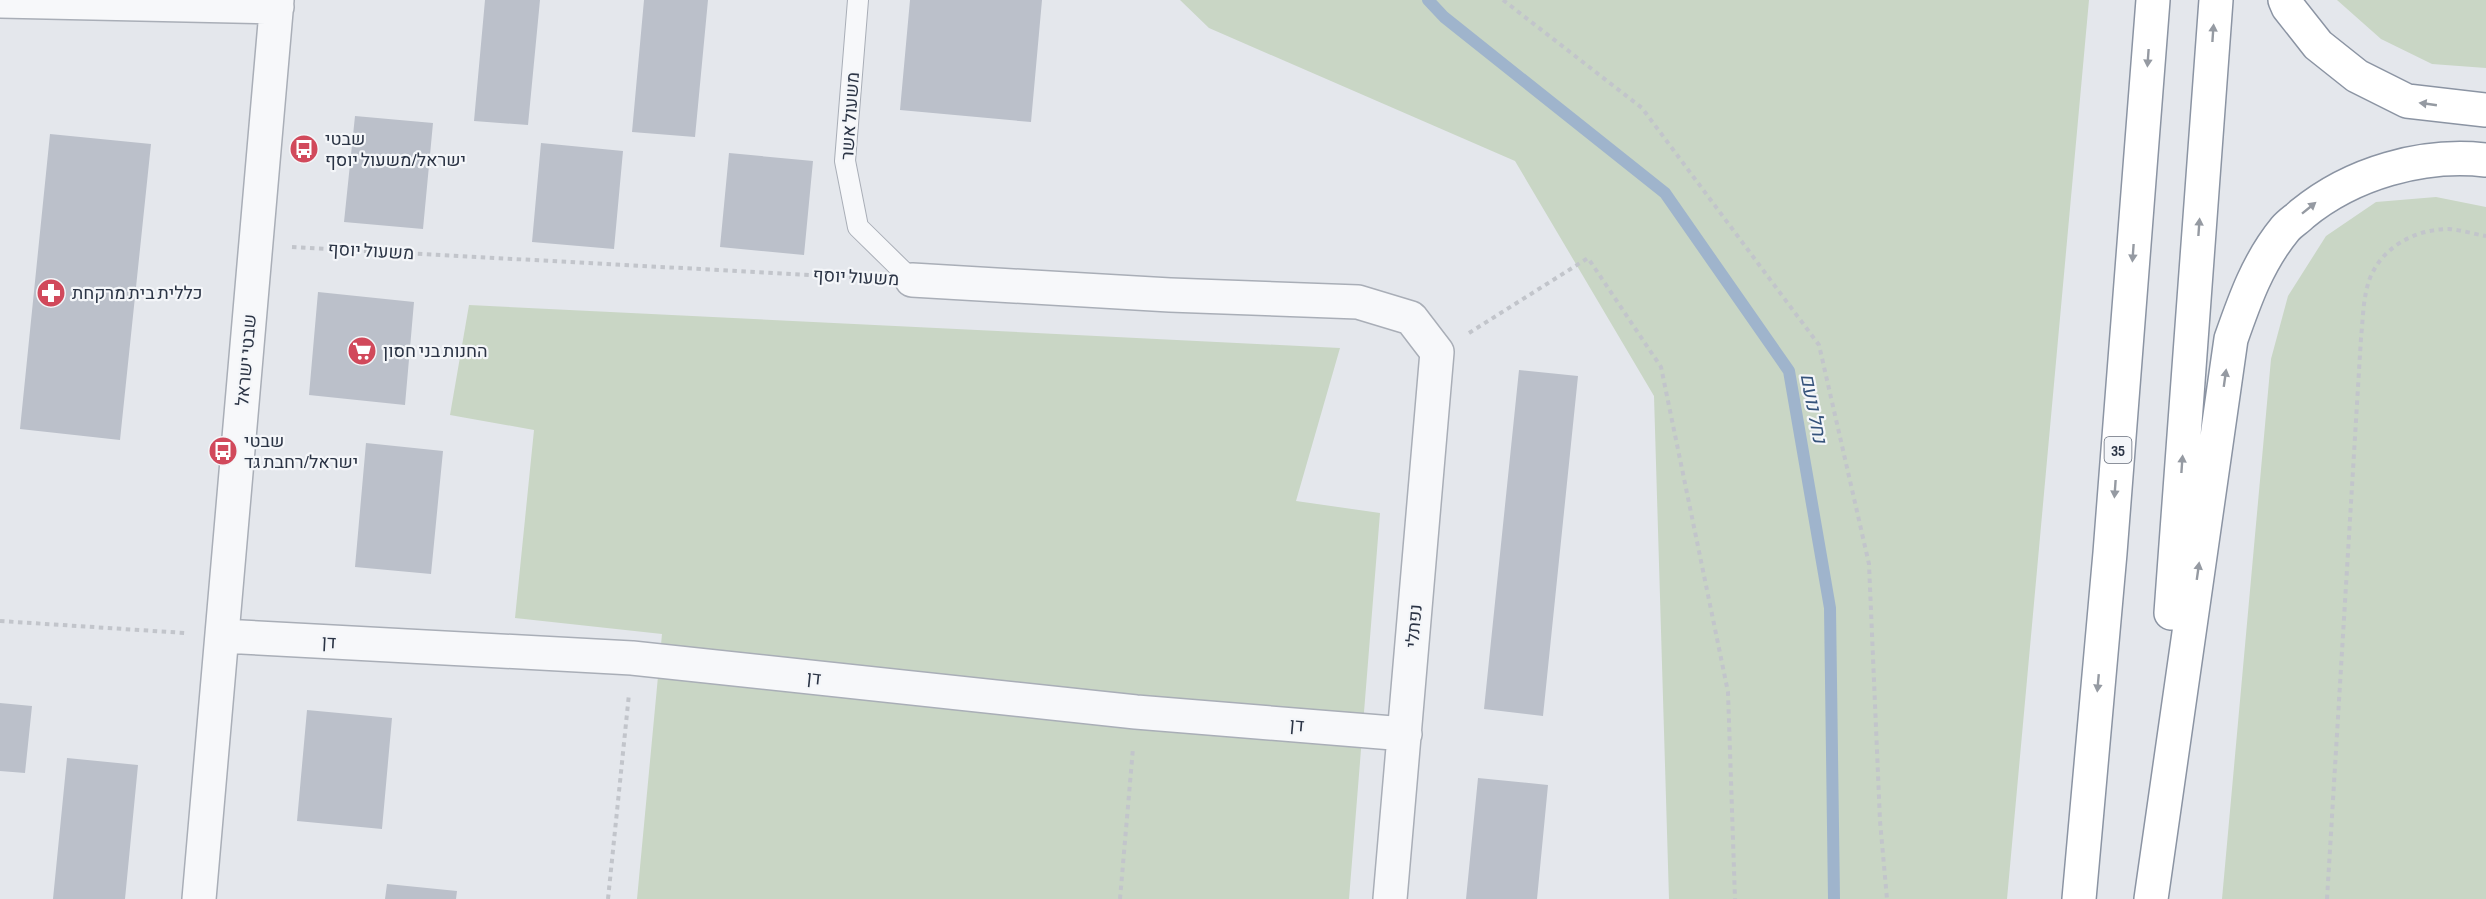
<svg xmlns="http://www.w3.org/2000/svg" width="2486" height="899" font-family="'Sofia Sans Condensed',Heebo,sans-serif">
  <rect width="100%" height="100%" fill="#e4e7ec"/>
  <path fill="#c9d6c5" d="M1180 0H2089L2007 899H1669L1654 396 1515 161 1209 28Z
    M2337 0H2486V68L2432 64 2381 39Z
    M2436 197 2486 207V899H2222L2271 359 2288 296 2326 236 2376 202Z
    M469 305 1340 348 1296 501 1380 513 1349 899H637L662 634 515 618 534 430 450 415Z"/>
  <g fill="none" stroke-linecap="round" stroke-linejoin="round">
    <path stroke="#9fb4cc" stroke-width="12" d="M1428 0 1444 17 1665 193 1789 371 1830 608 1834 899"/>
  </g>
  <path fill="#bbc0ca" d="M485 0H540L528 125 474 121Z
    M644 0H708L695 137 632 132Z
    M910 0H1042L1031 122 900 110Z
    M355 116 433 123 423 229 344 222Z
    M50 134 151 144 120 440 20 429Z
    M541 143 623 151 614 249 532 242Z
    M729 153 813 161 804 255 720 247Z
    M318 292 414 302 405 405 309 395Z
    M1519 370 1578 376 1543 716 1484 709Z
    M366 443 443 451 431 574 355 567Z
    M0 703 32 706 25 773 0 771Z
    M307 710 392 718 382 829 297 821Z
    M67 758 138 765 125 899H53Z
    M1478 778 1548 785 1537 899H1466Z
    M387 884 457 891 456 899H385Z"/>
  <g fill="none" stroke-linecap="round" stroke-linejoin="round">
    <g stroke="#a9aeb7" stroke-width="22">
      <path id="service" d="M858 0 845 161 858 227 912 280"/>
    </g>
    <g stroke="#a9aeb7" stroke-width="36">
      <path id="minor" d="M0 1 277 7
        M912 280 1170 295 1358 302 1411 318 1437 352 1390 899
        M222 636 632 658 1136 712 1405 734
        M199 899 277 0"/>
    </g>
    <g stroke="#8b94a3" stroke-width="36">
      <path id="trunk" d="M2285 0 2288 7 2318 45 2357 76 2407 101 2486 110
        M2171 613 2216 0
        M2079 899 2110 553 2153 0
        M2151 899 2231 339C2245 299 2258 262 2285 229 2290 223 2297 219 2302 214 2352 173 2422 153 2486 160"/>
    </g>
    <path stroke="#c2c5cb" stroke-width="4" stroke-dasharray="4.5 4.5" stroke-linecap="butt" d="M1503 0 1642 108 1819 345 1869 564 1880 821 1887 899
      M292 247 866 278
      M1469 333 1588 258 1661 367 1728 692 1735 899
      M0 621 185 633
      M608 899 629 694
      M1120 899 1133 748
      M2327 899 2361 338C2363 319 2363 296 2370 278 2383 246 2416 229 2449 229 2461 230 2474 234 2486 236"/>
    <use href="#service" stroke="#f7f8fa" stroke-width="20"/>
    <use href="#minor" stroke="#f7f8fa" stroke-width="33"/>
    <use href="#trunk" stroke="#fff" stroke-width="33"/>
  </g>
  <defs><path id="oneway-solid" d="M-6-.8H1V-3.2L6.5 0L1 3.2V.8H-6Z" transform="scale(1.5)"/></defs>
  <g fill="#959aa2">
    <use href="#oneway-solid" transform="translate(2213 33) rotate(-86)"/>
    <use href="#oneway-solid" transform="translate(2148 58) rotate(94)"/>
    <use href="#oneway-solid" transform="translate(2428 104) rotate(-172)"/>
    <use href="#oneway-solid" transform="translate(2309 208) rotate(-39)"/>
    <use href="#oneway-solid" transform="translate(2199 227) rotate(-86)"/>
    <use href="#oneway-solid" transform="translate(2133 253) rotate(94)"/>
    <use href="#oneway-solid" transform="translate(2225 378) rotate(-82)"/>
    <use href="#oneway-solid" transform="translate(2182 464) rotate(-86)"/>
    <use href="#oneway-solid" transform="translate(2115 489) rotate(94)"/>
    <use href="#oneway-solid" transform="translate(2198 571) rotate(-82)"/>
    <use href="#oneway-solid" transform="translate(2098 683) rotate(95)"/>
  </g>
  <defs>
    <g id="bus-disc" transform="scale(1.5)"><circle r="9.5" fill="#d1495b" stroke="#f4f6f9"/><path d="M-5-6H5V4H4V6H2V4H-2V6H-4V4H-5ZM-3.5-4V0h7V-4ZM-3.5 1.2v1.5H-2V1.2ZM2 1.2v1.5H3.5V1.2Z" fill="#fff"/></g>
    <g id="pharmacy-disc" transform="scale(1.5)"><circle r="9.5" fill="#d1495b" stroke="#f4f6f9"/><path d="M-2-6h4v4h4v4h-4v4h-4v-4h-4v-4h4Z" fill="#fff"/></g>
    <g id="supermarket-disc" transform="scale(1.5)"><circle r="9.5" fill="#d1495b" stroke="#f4f6f9"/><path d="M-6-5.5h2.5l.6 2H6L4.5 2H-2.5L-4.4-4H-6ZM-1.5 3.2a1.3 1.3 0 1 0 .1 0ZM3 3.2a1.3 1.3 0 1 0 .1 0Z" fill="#fff"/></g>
  </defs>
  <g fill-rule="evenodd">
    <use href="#bus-disc" x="304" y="149"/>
    <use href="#pharmacy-disc" x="51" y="293"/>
    <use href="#supermarket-disc" x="362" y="351"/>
    <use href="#bus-disc" x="223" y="451"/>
  </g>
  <g text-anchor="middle" stroke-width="4.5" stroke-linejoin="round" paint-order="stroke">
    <rect fill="#f4f6f9" stroke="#676e7b" stroke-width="1.5" x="2104.5" y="437" width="27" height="26" rx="4.5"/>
    <g font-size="16" font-weight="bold" fill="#2b3445">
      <text x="2118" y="456">35</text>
    </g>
    <g font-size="18" fill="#2b3445" stroke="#f4f6f9">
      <text transform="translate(850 116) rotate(-86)" y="6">משעול אשר</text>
      <text transform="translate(371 251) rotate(3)" y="6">משעול יוסף</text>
      <text transform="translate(856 277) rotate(3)" y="6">משעול יוסף</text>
      <text transform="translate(246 360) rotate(-85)" y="6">שבטי ישראל</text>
      <text transform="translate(1414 626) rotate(-85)" y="6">נפתלי</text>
      <text transform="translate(329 642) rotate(3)" y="6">דן</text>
      <text transform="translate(814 678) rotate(6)" y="6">דן</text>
      <text transform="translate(1297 725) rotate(5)" y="6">דן</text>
    </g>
    <g font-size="18" fill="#2b3445" stroke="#f4f6f9" text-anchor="start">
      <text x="325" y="145">שבטי<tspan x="325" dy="21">ישראל/משעול יוסף</tspan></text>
      <text x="72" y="299">כללית בית מרקחת</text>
      <text x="383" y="357">החנות בני חסון</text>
      <text x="244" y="447">שבטי<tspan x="244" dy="21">ישראל/רחבת גד</tspan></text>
    </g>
    <g font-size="20" font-style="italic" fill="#34527a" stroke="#f4f6f9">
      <text transform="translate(1814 408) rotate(79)" y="7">נחל נועם</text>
    </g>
  </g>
</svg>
